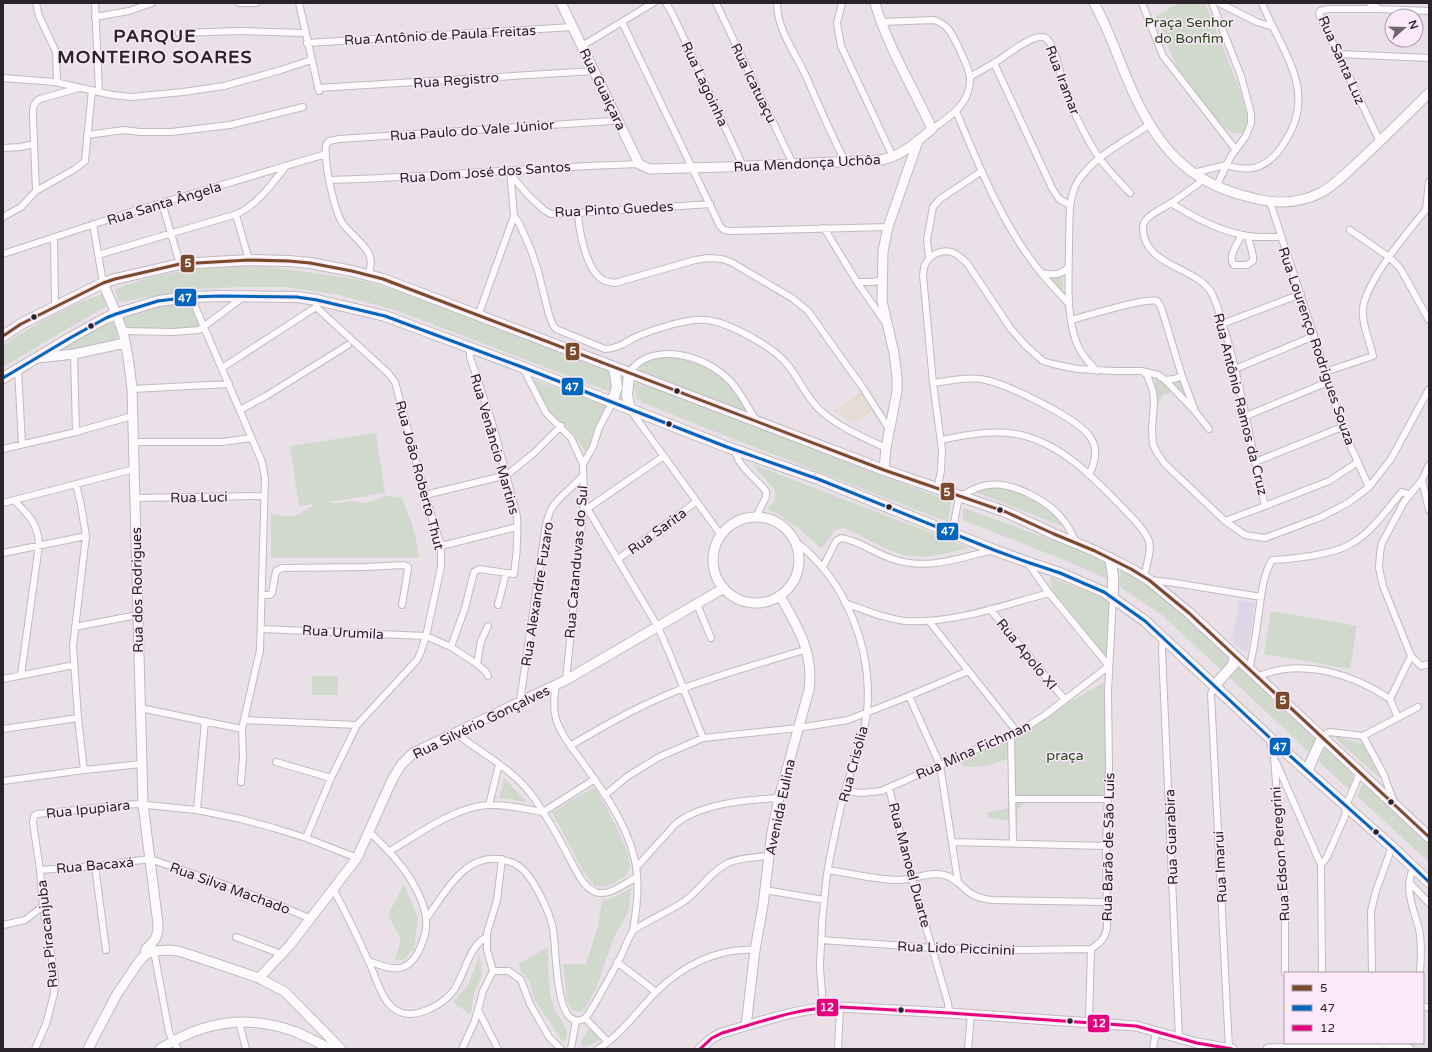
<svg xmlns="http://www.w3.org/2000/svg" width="1432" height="1052" font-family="'Varela Round',sans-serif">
  <rect width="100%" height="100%" fill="#eae0e8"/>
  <path fill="#e6dcd4" d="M862 392 874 410 853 423 833 411Z"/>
  <path fill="#ddd6e6" d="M1239 600 1252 602 1255 604 1248 650 1247 652H1244L1232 642Z"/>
  <path fill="#d1d9cc" d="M1179 3H1205L1239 87 1249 120 1243 133H1232L1220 125 1180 75 1156 16Z
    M221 266 271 267 355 279 404 292 463 315 545 343 612 369 613 393 395 310 339 295 286 287H244L195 289 119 302 115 289C150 275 185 270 221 266Z
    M1063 277V292L1049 278Z
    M104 293 108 305 3 367V345C35 324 68 306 104 293Z
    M191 297 203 326 199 329 122 331 119 313Z
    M108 320 114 321 119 327 122 339 117 341 70 351H63L67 345Z
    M662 354 690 357 730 381 757 422 637 376 642 361Z
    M1155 373 1174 391 1162 396 1156 408Z
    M1180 378 1187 398 1171 381Z
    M637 379 951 502 948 522 713 431 637 400 634 386Z
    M534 380 606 405C604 412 600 417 598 423 593 433 592 443 586 453L570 429 548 413Z
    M376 433 385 493 329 502 337 503 353 501 365 503 386 496 401 497C409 513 418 540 419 558H271V514C282 516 291 518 301 513 306 510 310 506 315 504L299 506 290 446Z
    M752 464 942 537 969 548C945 554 921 561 897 553 879 547 863 536 846 529V527L835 530 822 549 796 526 795 527 777 513 766 510 775 500V494L774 489Z
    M986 486 1010 487 1054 510 1067 528 975 492Z
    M963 508 1099 557 1108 562 1111 581 1074 564 963 520Z
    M1119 567 1148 585 1165 597 1229 654 1228 664 1221 670 1163 616 1119 586 1120 575Z
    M1050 577 1116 603 1111 666 1053 592Z
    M1271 611 1357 626 1350 669 1264 654Z
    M1237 665 1317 739 1310 753 1228 676Z
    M312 676H338V695H312Z
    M1106 681 1110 795 1025 803 1017 811 1018 821 988 818 987 813 1007 808 1010 796 1009 758C995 764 969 774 956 760L1010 737Z
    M1336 736 1364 745 1381 779 1335 738V737Z
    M1325 746 1351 770 1354 781 1350 790 1319 762Z
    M504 778 527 802 499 798Z
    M1363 783 1429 842V862L1357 796Z
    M594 787C603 800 634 855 629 869 627 876 621 879 616 882 609 885 603 888 595 886L583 871 552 812Z
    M404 884 418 918 414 949 403 960 395 959 401 940 388 915Z
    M631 888 628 913 614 937 596 989 585 1009 581 1012H577L572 1010 567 1001 563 964H586L598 926 602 901 610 899Z
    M548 947C549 965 547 990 554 1007 557 1016 575 1035 563 1042L534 999 529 980 520 970V967L517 965Z
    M480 954 482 976 474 993 471 1015 453 1002 468 985Z
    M591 1026 602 1038 591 1045 583 1047 581 1041Z"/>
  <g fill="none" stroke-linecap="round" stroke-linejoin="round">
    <g stroke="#c1bac0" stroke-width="8">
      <path id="street" d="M36 3 39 16 56 52 57 82
        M95 3 99 92
        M239 3H256
        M299 3 319 91
        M666 3 673 15 743 166
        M716 3 793 164
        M777 3C777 29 794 51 805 74 818 103 830 133 845 161
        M842 3 837 23 841 46 893 157
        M1142 3 1163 56 1236 150
        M1212 3 1241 76 1251 113V123L1246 136 1231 156 1216 187
        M1219 3 1257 22 1273 27
        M1370 3 1379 9 1429 11
        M1379 9H1328L1320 11 1319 14 1380 142
        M95 17 129 11 152 3
        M622 22 720 226 724 230 730 231 888 227
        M881 22 934 20C949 25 951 33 958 46 962 56 969 67 970 78 971 103 950 117 932 129
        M179 33 241 31 305 33
        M307 43 573 27
        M582 46 653 3
        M1339 54 1429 58
        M994 63 1052 188 1059 199 1070 205
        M970 77C978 72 986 68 994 63 1005 57 1029 36 1042 37 1055 37 1060 76 1064 87 1071 106 1080 126 1090 143 1100 162 1116 178 1130 193
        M3 78 55 82 112 95 131 97 183 92 224 86 281 70 311 60
        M318 88 594 71
        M956 111C979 166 1003 227 1042 274 1050 284 1060 294 1069 304
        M87 135 124 130 140 132H171L230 125 303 107
        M3 148 20 147 34 144
        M1226 165C1246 171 1260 171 1276 154 1282 148 1286 140 1291 131 1314 84 1278 45 1262 3
        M510 170 514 216 519 223 531 250 538 271 549 315 553 325 556 329 605 349C618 349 627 341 638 336 655 329 688 318 706 320 728 322 772 346 787 364 799 378 806 398 821 411 839 427 864 438 886 448
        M1193 173 1226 165
        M511 175 528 195 544 210 551 214 578 213 710 204
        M330 180C433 177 536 167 639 164
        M1203 180C1192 188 1182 196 1171 203 1164 208 1151 213 1146 220 1144 222 1143 226 1143 228 1143 266 1196 267 1211 292 1218 304 1221 321 1226 335 1243 391 1251 449 1265 506L1225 521
        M36 191 75 169 85 161 92 90
        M1270 202 1314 336 1342 427 1369 487
        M162 203 180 264
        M1171 203C1193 217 1217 230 1243 235 1255 238 1268 237 1281 237
        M1426 209 1429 182
        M578 213C579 231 586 270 603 280 607 282 611 282 615 283L695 260 708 258 722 259 731 262 792 298 808 311 863 388 889 429
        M236 215 249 260
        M3 217 21 207 36 191 33 118C33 111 32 103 40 99L79 88
        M93 224 103 283
        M824 228 857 282 885 322
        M1350 230 1389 257 1400 268 1429 320
        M1242 235C1238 243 1227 257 1234 265H1247L1253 261C1254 253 1249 244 1248 236
        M54 237 55 306
        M3 254 128 213 326 154
        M98 255 237 214C258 204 272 184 286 166
        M929 258 927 240 933 207 940 199 982 171
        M1041 273C1053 275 1059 276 1068 268
        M368 275C370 270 372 263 370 257 367 245 348 233 341 221 333 204 324 164 326 145L329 141 339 139 612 121 618 119
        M857 282H873L882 280
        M191 297 262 462 265 478 260 650 242 729 243 757 241 782
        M478 316 514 216
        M1071 320C1086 316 1146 297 1157 301L1161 307 1182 376 1194 408
        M1222 324 1301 294
        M122 331 173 332 199 330 242 298
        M74 354 76 432
        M222 368 316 307
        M523 368 546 413 571 438 583 464 584 503 566 680
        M18 369 22 444
        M1235 369 1314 336
        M1097 371C1086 360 1078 350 1074 335 1066 306 1069 274 1069 244 1070 224 1067 199 1078 181 1095 155 1125 142 1150 124
        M1142 371 1147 375 1153 391 1154 402 1152 430 1153 444 1157 453 1165 464 1225 521 1245 535 1265 538 1321 517 1348 503 1369 487 1391 459 1429 389
        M1325 372 1373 356C1370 342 1361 322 1363 308 1367 279 1410 229 1429 206
        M629 373C651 339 708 356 731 382 741 393 748 408 756 420
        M1165 380 1174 379 1182 376
        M933 383C950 381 969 376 986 380 1008 385 1078 418 1090 437 1099 449 1095 462 1089 475
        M132 389 229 384
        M240 410 266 396 348 345
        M631 411 721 535
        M1246 416 1328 382
        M941 440C965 435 991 430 1016 434 1060 442 1093 477 1122 507 1131 517 1144 528 1149 541 1152 551 1146 566 1144 577
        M133 442H222L251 438
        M3 449 76 432 132 416
        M735 450C738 467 755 477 766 491V497L756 517
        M1255 462 1342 427
        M583 464 593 447 599 428 612 403
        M1429 465 1422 480 1429 510
        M1422 480 1404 502 1382 543 1380 553 1379 568 1383 586 1411 656 1421 666 1429 664
        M76 484 81 505 86 536 73 646 78 718 84 770
        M937 489 941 471 942 450 933 383 923 275C924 272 923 268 925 265 929 255 941 249 951 252 957 253 962 259 967 263L1011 329 1025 345 1043 361 1053 364 1077 369 1114 371H1142L1158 375 1165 380 1194 410 1209 429
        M425 495 507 475 534 453 561 426
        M134 498 264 496
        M14 500C29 516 38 523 39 545L21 675
        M3 503 134 469
        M584 503 658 627 671 657 703 738
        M1265 506 1329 481 1358 462
        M588 508 664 456
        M952 533 959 497C968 492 977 486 988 485 1012 481 1049 501 1064 521 1069 527 1072 535 1076 542
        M795 541C846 580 873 649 867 712 864 739 852 765 845 791 838 816 833 842 828 868 825 886 824 904 822 922 822 937 820 953 820 968 821 981 822 994 823 1007
        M441 546 517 527
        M3 553 86 536
        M618 559 696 502
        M1027 562 1049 593 1109 666
        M823 567 836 541 841 538C858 540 876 554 893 559 927 571 960 558 993 550
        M1151 580 1175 583 1261 597
        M262 595H270L272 593 276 571 282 568 366 567 404 565 408 567V569L402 605
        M845 603C865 610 885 619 906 621 953 624 1004 605 1049 593
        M697 604 711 638
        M498 605 506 573
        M990 609 1065 700
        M929 621 1017 732
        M75 627 137 615
        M261 629 426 636 451 647 477 664 486 672 488 676
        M1163 637 1162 650 1179 1038
        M451 647 465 608 474 572 479 569 514 574C517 555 518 535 517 516L494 429 470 357V348
        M477 664 481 641 488 626
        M1249 670C1253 653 1256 635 1258 618 1261 599 1262 577 1272 560 1294 559 1328 555 1347 546 1357 541 1367 533 1374 525 1384 515 1392 503 1402 492L1410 495
        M1257 677C1300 657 1353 674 1390 699
        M3 679 74 665
        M556 685C554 696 553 708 556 719 561 735 573 749 583 763 593 777 603 791 612 806 621 821 630 840 634 857 640 878 637 908 633 930
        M1215 685 1211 694 1229 1049
        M909 696 940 765 958 882
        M520 701 546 524C548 519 549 512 552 508 560 495 574 487 583 475
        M140 708 242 729
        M1398 718 1390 699 1411 656
        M244 720 357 725
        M3 729 78 718
        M455 733C482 753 514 770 534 798 545 814 555 831 564 848 570 859 576 872 583 882 586 886 591 890 595 892 609 897 625 883 637 877
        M1011 735 1013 843
        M1363 736 1384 775 1394 803
        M1269 738 1274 757 1285 900V973
        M1322 738 1327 733 1330 732 1363 736 1418 707
        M570 746C607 724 644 703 684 688 724 673 766 662 807 649
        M276 762 331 778
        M1276 762 1321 865 1322 973
        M3 781 84 770 141 764
        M889 788 912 879 948 1003 949 1013
        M845 791 861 793 881 791 1025 728 1045 715 1109 666
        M605 795 628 776 659 757 703 738 798 728 848 720 909 696 968 671
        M1012 799H1108
        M489 805 499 764
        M197 810 205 721
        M543 812 595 779
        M306 838 331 778 357 725 417 660 420 654 426 636 441 567V546L425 495 395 382 388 373 316 307 317 300
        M952 842 1106 846
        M390 851C419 834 453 808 487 805 506 804 525 809 543 812
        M1321 865 1327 857 1345 816 1346 806 1360 773
        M95 866 106 950
        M636 868C646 857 655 846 665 836 669 831 673 826 678 822 704 803 747 800 779 798
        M1413 868C1404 891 1413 906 1419 929 1422 943 1421 959 1420 973
        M40 870 95 866 150 859 220 883 281 906 311 919
        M828 870C850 873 876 880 898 880 913 880 930 871 944 875 952 877 958 882 964 888 971 896 982 899 992 900L1106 902
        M1409 882 1429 903
        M333 889C346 912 357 936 368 960 375 974 381 999 393 1008 411 1023 442 1006 454 990 465 974 469 945 487 937
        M765 890 824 900
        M426 919C445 893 467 848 507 861 512 862 516 864 520 867 534 878 549 911 553 928 556 944 555 1019 576 1020 579 1021 582 1020 585 1018 590 1013 594 1005 598 998 606 984 614 970 621 956 625 948 628 938 633 931 637 926 671 910 680 904 698 894 708 873 728 863 739 858 756 857 769 856
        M3 925 25 920 43 906
        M236 937 281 954
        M821 940 933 948 1023 950 1091 949
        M154 951 169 1032 173 1041 178 1049
        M369 961C378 964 389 970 399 968 417 966 428 934 426 918 425 908 421 898 416 889 405 867 388 849 369 832
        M617 962 656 992
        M493 971 487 950V933L497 900 502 859
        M1372 973 1371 911 1376 891 1392 847
        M1423 1006 1429 1008
        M585 1018 608 1042
        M239 1022 246 1049
        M1089 1022 1091 949C1100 943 1105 939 1107 928L1106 846 1109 768 1108 691 1113 597
        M35 1049 46 1024 54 994 55 977 43 906 40 870 33 823 34 816 37 814 136 804 197 810 241 819 274 828 306 838 357 858
        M462 1049 474 1023 478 1010
        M498 1049 478 1010 483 991 493 971H509L521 980 530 1004 549 1037 561 1049
        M571 1049 576 1020
        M598 1049C622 1034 637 1011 656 992 682 966 719 947 755 950
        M838 1049 840 1007
        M968 1049 971 1014
        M1153 1049 1156 1031"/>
    </g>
    <g stroke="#c1bac0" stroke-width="11">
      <path id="secondary" d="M561 3 639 164 650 169 725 167 880 160C901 157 916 142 932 129 913 87 888 48 875 3
        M1094 3C1114 38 1124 80 1145 116 1170 161 1200 185 1249 197 1273 204 1296 205 1320 193 1334 186 1345 174 1357 163 1382 140 1405 117 1429 93
        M103 283C110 300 118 316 123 333 128 352 130 370 132 389L143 804 158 924C158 938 155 940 146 949L145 955
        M38 358 74 354 125 343
        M884 470 886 448 897 391V377L894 353 882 301 883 251 888 227 918 141
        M713 560a43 43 0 1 1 86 0a43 43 0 1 1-86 0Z
        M259 978 290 945 357 858 392 780 401 765 413 753 566 680 724 588
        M746 1026 755 950 763 905 772 832 779 798 809 690C814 652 798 628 780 596
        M88 1049 117 994 138 963 145 955 154 951 169 950 178 951 197 957 259 978 285 992 341 1049
        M160 1049C204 1021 247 1014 296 1032 308 1037 320 1044 332 1049
        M700 1049 712 1038 722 1033C761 1022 800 1007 840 1007L949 1013 1136 1026 1197 1043 1232 1049
        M1268 1049 1321 1047 1385 1043 1409 1049"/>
    </g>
    <g stroke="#c1bac0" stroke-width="12">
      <path id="primary" d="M3 336 21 324 103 283 115 279 180 264 249 260 289 261 310 263 352 271 383 279 884 470 1006 512 1054 534 1095 551 1131 569 1149 580 1189 613 1429 837
        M629 373 627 395 630 409
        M3 378 70 338 106 318 116 314 158 301 191 297 221 296 297 297 317 300 385 316 522 367 727 447 818 479 994 550 1027 562 1060 573 1104 592 1145 621 1269 737 1392 847 1429 882
        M612 403 617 387 614 368
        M1110 558 1113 576V597
        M1215 685 1233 665 1235 657
        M1307 771 1322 738"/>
    </g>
    <use href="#street" stroke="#fcfafc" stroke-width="6"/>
    <use href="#secondary" stroke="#fcfafc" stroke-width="9"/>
    <use href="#primary" stroke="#fcfafc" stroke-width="10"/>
    <g stroke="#fbe9fa" stroke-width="6">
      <path id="bus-1" d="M3 336 21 324 103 283 115 279 180 264 249 260 289 261 310 263 352 271 383 279 884 470 1006 512 1054 534 1095 551 1131 569 1149 580 1189 613 1429 837"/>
    </g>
    <g stroke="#fbe9fa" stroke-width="6">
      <path id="bus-2" d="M3 378 70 338 106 318 116 314 158 301 191 297 221 296 297 297 317 300 385 316 522 367 727 447 818 479 994 550 1027 562 1060 573 1104 592 1145 621 1269 737 1392 847 1429 882"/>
    </g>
    <g stroke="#fbe9fa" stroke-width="6">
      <path id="bus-3" d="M700 1049 712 1038 722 1033C761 1022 800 1007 840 1007L949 1013 1136 1026 1197 1043 1232 1049"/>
    </g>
    <use href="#bus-1" stroke="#7a4b2a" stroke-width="3"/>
    <use href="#bus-2" stroke="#0065bd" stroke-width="3"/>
    <use href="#bus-3" stroke="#e5007d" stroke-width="3"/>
  </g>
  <g fill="#2a242a" stroke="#fbe9fa" stroke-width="1.5">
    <circle cx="34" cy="317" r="3.5"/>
    <circle cx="91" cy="326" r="3.5"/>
    <circle cx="677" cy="391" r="3.5"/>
    <circle cx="669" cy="424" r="3.5"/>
    <circle cx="889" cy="507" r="3.5"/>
    <circle cx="1000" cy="510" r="3.5"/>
    <circle cx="1391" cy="802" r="3.5"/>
    <circle cx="1376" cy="832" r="3.5"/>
    <circle cx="901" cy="1010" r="3.5"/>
    <circle cx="1070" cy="1021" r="3.5"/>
  </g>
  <g text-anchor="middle" stroke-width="3" stroke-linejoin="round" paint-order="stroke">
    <g font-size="14" fill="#214613" stroke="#fbe9fa">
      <text x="1189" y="27">Praça Senhor<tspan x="1189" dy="16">do Bonfim</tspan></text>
      <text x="1065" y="760">praça</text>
    </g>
    <g font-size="14" fill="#2a242a" stroke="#fbe9fa">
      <text transform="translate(440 35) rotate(-3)" y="5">Rua Antônio de Paula Freitas</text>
      <text transform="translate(1342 60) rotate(66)" y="5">Rua Santa Luz</text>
      <text transform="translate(456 80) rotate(-4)" y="5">Rua Registro</text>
      <text transform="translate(1063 80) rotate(69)" y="5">Rua Iramar</text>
      <text transform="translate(754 83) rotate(64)" y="5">Rua Icatuaçu</text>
      <text transform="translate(705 84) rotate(65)" y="5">Rua Lagoinha</text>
      <text transform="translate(603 89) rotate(64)" y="5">Rua Guaiçara</text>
      <text transform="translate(472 130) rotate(-4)" y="5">Rua Paulo do Vale Júnior</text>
      <text transform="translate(807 163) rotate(-3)" y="5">Rua Mendonça Uchôa</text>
      <text transform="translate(485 172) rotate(-4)" y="5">Rua Dom José dos Santos</text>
      <text transform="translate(164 203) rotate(-17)" y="5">Rua Santa Ângela</text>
      <text transform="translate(614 209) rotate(-3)" y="5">Rua Pinto Guedes</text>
      <text transform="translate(1317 346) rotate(71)" y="5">Rua Lourenço Rodrigues Souza</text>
      <text transform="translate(1241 404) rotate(76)" y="5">Rua Antônio Ramos da Cruz</text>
      <text transform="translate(495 444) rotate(74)" y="5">Rua Venâncio Martins</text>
      <text transform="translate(420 475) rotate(75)" y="5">Rua João Roberto Thut</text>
      <text transform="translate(199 497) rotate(-1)" y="5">Rua Luci</text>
      <text transform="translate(657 531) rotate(-36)" y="5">Rua Sarita</text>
      <text transform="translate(576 562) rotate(-85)" y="5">Rua Catanduvas do Sul</text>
      <text transform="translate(137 590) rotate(-91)" y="5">Rua dos Rodrigues</text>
      <text transform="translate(537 594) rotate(-81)" y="5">Rua Alexandre Fuzaro</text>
      <text transform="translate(343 632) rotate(3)" y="5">Rua Urumila</text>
      <text transform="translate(1027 654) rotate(51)" y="5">Rua Apolo XI</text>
      <text transform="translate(481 722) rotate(-26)" y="5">Rua Silvério Gonçalves</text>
      <text transform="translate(973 750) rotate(-24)" y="5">Rua Mina Fichman</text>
      <text transform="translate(853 764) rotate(-75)" y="5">Rua Crisólia</text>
      <text transform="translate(780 807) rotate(-78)" y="5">Avenida Eulina</text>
      <text transform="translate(88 809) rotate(-6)" y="5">Rua Ipupiara</text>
      <text transform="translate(1171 837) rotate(-92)" y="5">Rua Guarabira</text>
      <text transform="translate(1108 847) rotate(-89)" y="5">Rua Barão de São Luís</text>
      <text transform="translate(1280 854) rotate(-94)" y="5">Rua Edson Peregrini</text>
      <text transform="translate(95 865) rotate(-5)" y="5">Rua Bacaxá</text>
      <text transform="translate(910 865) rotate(75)" y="5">Rua Manoel Duarte</text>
      <text transform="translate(1220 867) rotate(-93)" y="5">Rua Imaruí</text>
      <text transform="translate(230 888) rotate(20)" y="5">Rua Silva Machado</text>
      <text transform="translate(47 934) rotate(-96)" y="5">Rua Piracanjuba</text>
      <text transform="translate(956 948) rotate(2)" y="5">Rua Lido Piccinini</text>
    </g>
    <g font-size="18" font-weight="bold" letter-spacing="1" fill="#2a242a" stroke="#fbe9fa">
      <text x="155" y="42">PARQUE<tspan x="155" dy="21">MONTEIRO SOARES</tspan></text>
    </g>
  </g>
  <g stroke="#fbe9fa" stroke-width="1.5">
    <rect x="180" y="254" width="15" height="19" rx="4" fill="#7a4b2a"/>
    <rect x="174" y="288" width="23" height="19" rx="4" fill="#0065bd"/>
    <rect x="565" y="342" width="15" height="19" rx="4" fill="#7a4b2a"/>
    <rect x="561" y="377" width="23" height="19" rx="4" fill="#0065bd"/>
    <rect x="940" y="482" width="15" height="19" rx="4" fill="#7a4b2a"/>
    <rect x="936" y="522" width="23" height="19" rx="4" fill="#0065bd"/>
    <rect x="1275" y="691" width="15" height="19" rx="4" fill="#7a4b2a"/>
    <rect x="1269" y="737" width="22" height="19" rx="4" fill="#0065bd"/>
    <rect x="816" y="998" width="23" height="19" rx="4" fill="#e5007d"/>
    <rect x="1087" y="1014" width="23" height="19" rx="4" fill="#e5007d"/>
  </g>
  <g font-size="11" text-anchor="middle" font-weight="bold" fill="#fff">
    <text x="188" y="267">5</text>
    <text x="185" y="302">47</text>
    <text x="573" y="355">5</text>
    <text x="572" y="391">47</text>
    <text x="947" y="496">5</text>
    <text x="948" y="535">47</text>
    <text x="1283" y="704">5</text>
    <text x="1280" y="751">47</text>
    <text x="827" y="1011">12</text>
    <text x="1099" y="1027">12</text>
  </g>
  <rect width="1432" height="1052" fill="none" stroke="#2a242a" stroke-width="8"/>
  <rect x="1284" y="972" width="140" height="72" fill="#fbe9fa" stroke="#a79aa7"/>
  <rect x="1292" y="985" width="20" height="6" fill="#7a4b2a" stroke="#a79aa7"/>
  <text x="1320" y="992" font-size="12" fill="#2a242a">5</text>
  <rect x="1292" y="1005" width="20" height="6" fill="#0065bd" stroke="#a79aa7"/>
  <text x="1320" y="1012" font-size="12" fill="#2a242a">47</text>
  <rect x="1292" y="1025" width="20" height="6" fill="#e5007d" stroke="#a79aa7"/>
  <text x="1320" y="1032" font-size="12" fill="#2a242a">12</text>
  <g transform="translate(1404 28) rotate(70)"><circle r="19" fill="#fbe9fa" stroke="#a79aa7"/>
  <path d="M0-3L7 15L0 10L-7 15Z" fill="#6d666c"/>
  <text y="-6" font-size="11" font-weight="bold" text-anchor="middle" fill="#2a242a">N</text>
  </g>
</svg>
